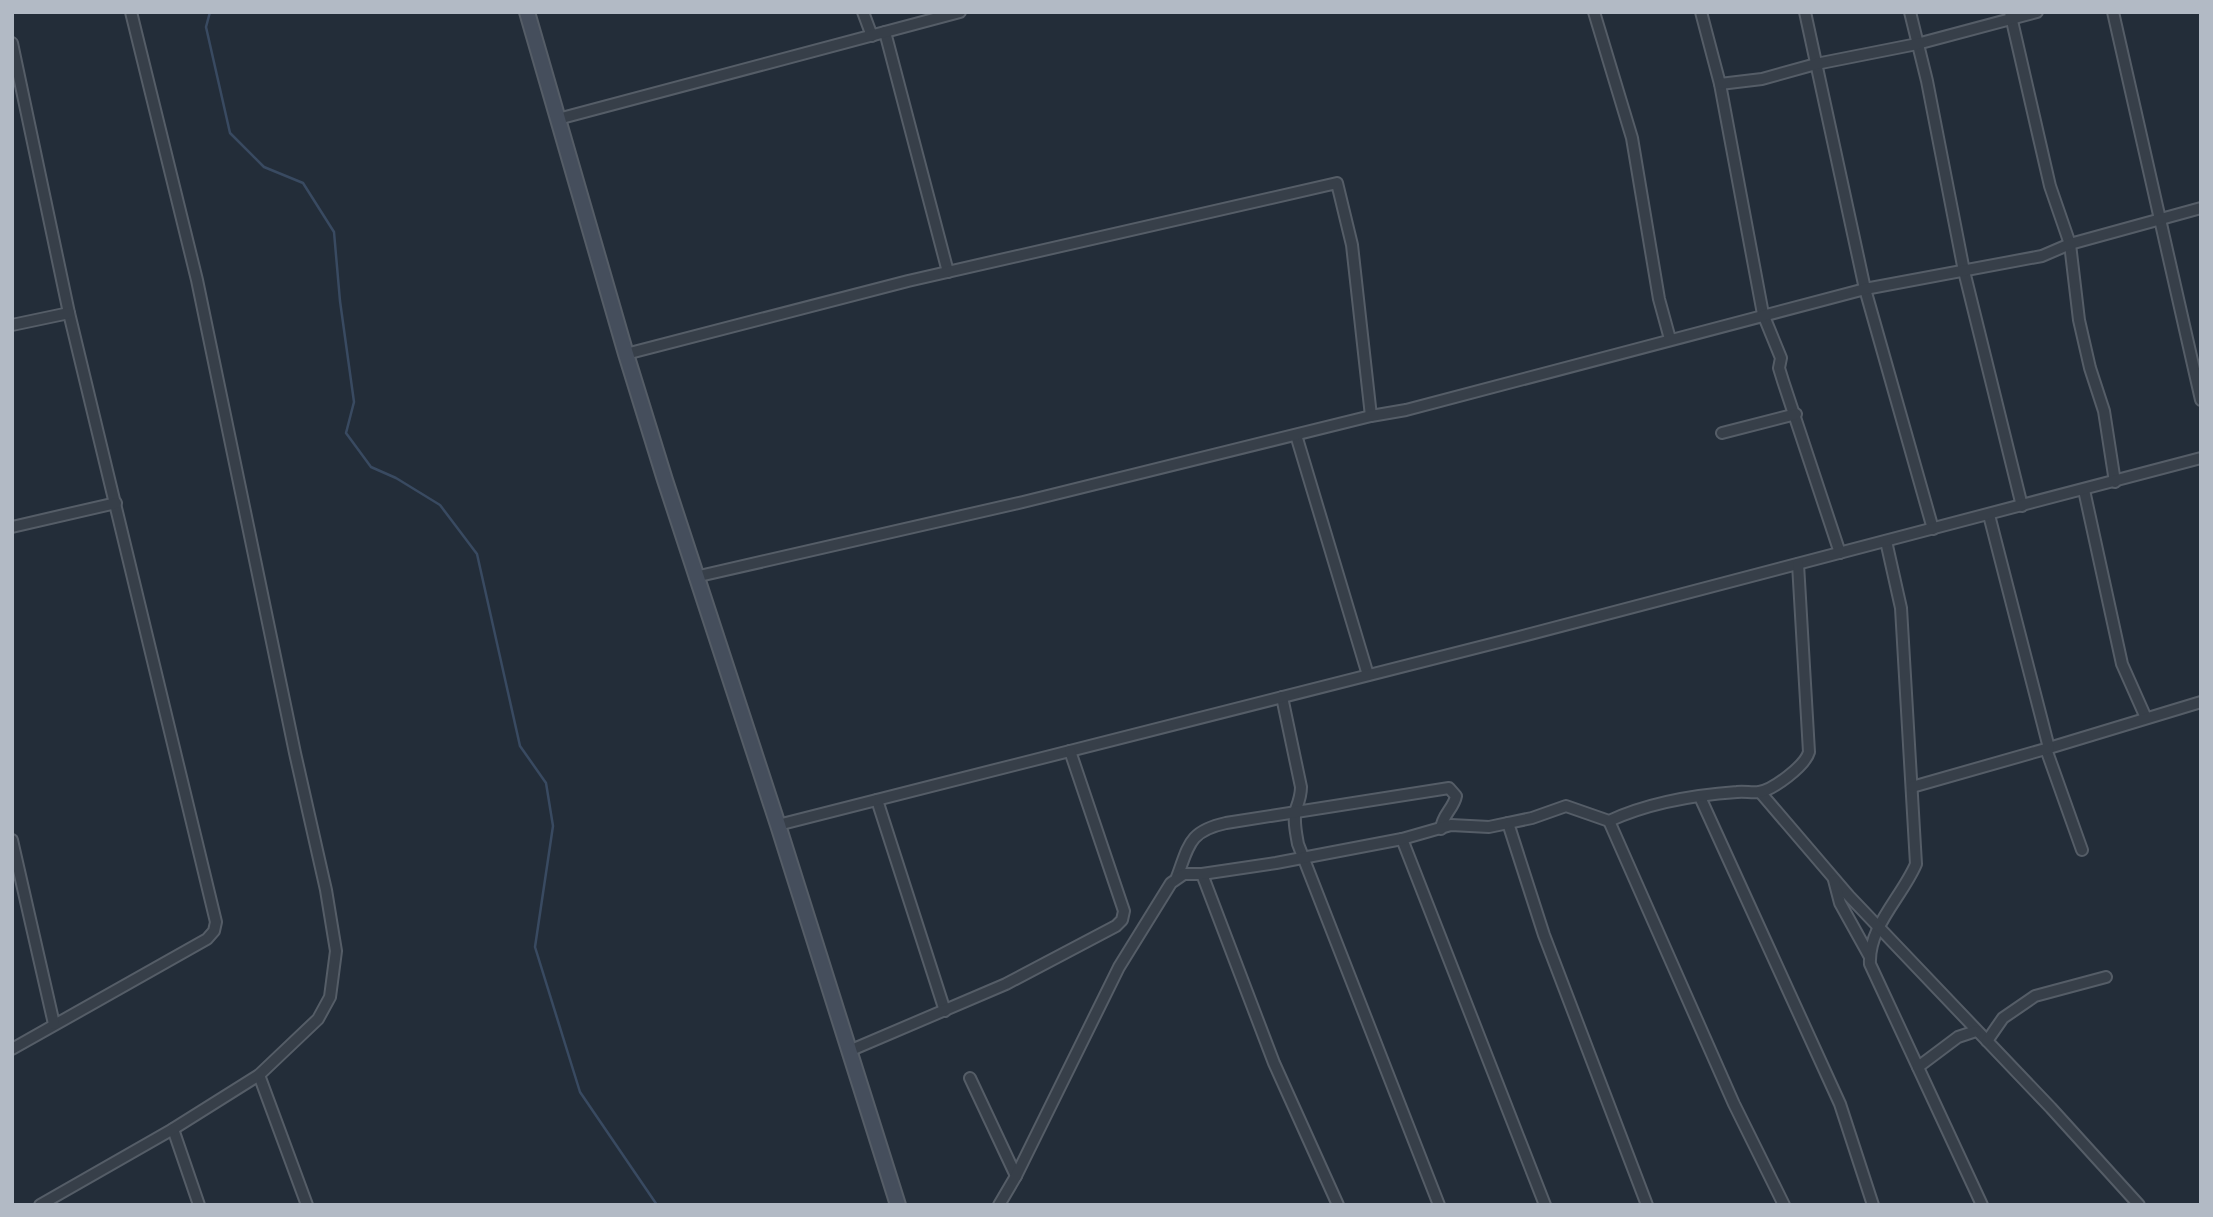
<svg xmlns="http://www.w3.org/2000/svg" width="2213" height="1217" font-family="Ubuntu,sans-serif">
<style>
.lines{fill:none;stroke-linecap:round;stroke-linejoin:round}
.stream{stroke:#394a61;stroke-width:2.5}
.street-casing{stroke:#555d67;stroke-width:14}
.secondary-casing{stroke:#555d67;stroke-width:18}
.street{stroke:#373f49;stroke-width:10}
.secondary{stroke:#454e5c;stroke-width:14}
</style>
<rect width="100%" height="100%" fill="#232d39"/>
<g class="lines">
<polyline class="stream" points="210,12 206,27 230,133 264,167 303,183 334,232 340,301 354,402 346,433 371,467 396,478 440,505 477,554 520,746 546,783 553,826 535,947 580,1092 657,1205"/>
<g class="street-casing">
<g id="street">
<polyline points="863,12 872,36"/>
<polyline points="1594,12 1632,138 1659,299 1670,339"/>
<polyline points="1701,12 1720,84 1763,314 1781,358 1779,368 1783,381 1840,553"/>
<polyline points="1805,12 1865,289 1933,529"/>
<polyline points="1910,12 1927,81 1964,271 2022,506"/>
<polyline points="2010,12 2050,186 2070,244 2079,320 2090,368 2104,411 2115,482"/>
<polyline points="2113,12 2201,400"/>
<polyline points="885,32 948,272"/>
<polyline points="12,43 69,313 216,922 214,931 207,939 12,1049"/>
<polyline points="1720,84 1762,79 1816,64 1917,44 2037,12"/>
<polyline points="558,119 960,12"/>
<polyline points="12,325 69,313"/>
<polyline points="626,354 908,281 1337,183 1352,245 1371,416"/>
<polyline points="1722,433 1796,414"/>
<polyline points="1296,435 1368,675"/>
<polyline points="2084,490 2122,664 2146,718"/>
<polyline points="12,527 116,503"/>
<path d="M1886,541L1901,608L1916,864C1902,897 1868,927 1870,964L1982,1205"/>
<polyline points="695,577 1023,502 1371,416 1406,410 1865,289 2042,256 2070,244 2201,208"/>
<path d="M1282,697L1301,787C1301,796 1299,801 1296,809C1293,820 1296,833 1298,844L1439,1205"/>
<polyline points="2049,748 2201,702"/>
<polyline points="2046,749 2082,850"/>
<polyline points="1912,787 2049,748 1989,515"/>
<polyline points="1760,792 1849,896 2051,1108 2139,1205"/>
<polyline points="1700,797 1840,1104 1873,1205"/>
<polyline points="877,800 945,1011"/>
<polyline points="1609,821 1734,1104 1784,1205"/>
<polyline points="1508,823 1544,935 1647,1205"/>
<polyline points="778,825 1519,637 2201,458"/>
<polyline points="1402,839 1545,1205"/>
<polyline points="12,840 54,1024"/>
<polyline points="1202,874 1274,1063 1338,1205"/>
<path d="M1177,877C1189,845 1189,831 1226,823L1449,788L1456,796C1454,808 1442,815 1441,829"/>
<polyline points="1834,880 1840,903 1870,957"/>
<polyline points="1987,1041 2003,1018 2035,996 2106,977"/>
<polyline points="849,1051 1006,984 1116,926 1122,920 1124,911 1070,751"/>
<polyline points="1918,1067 1958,1037 1976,1031"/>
<polyline points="259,1075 307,1205"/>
<polyline points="970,1078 1016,1176"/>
<polyline points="173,1129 199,1205"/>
<polyline points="40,1205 173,1129 259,1075 318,1019 330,997 336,951 326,890 295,753 197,280 131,12"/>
<path d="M999,1205L1016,1176L1119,967L1171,883L1184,874H1202L1276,863L1402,839L1451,825L1489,827L1532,818L1566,806L1609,821C1648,803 1694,795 1737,792C1744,791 1752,793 1759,792C1773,790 1805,766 1809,752L1798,564"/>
</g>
</g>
<g class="secondary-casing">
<polyline id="secondary" points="527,12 626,354 665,480 778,825 898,1205"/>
</g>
<use href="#street" class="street"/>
<use href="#secondary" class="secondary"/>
</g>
<rect width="2213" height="1217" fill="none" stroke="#b2bac5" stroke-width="28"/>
</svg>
